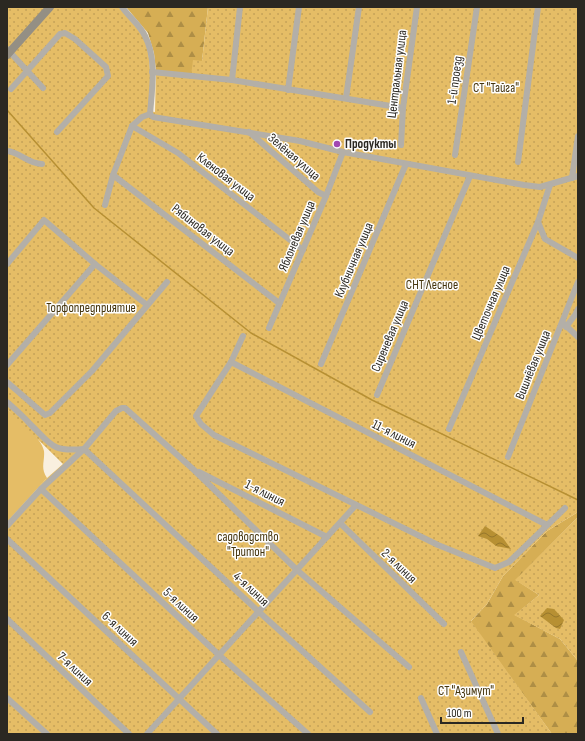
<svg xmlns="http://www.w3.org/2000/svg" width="585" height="741" font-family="'Sofia Sans Condensed',sans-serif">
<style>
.green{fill:#e5bd66}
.forest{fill:url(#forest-firs)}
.garden{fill:url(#garden-dots)}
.water{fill:url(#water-waves)}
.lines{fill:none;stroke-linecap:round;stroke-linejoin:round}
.stream{stroke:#b79033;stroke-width:1.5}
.minor{stroke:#b3afa8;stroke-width:6}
.secondary{stroke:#948f84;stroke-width:8}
.poi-dot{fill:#a247b2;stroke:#fefefe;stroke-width:1.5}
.labels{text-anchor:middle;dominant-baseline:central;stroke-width:3;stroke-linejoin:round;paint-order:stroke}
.street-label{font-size:13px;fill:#2b2822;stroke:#fefefe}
.park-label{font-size:13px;fill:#44340c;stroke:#fefefe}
.poi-label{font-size:13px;font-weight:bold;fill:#2b2822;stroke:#fefefe;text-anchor:start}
</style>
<defs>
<pattern id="forest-firs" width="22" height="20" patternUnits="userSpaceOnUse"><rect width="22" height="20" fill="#d6ae54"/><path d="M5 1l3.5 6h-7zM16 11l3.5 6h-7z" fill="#ae8e45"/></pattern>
<pattern id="garden-dots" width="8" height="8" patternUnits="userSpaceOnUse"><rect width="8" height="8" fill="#e5bd66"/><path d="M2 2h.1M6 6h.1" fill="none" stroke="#c5a258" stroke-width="1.8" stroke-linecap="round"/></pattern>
<pattern id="water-waves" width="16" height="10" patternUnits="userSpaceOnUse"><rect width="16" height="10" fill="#b79033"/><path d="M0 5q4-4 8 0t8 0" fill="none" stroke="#95762b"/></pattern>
</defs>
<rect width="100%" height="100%" fill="#f9f0df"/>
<path class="green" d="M7,409C17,418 42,438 44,451C45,462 40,467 47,478L7,522Z"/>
<g class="forest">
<polygon points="126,7 208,7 202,61 191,76 156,71 154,53 148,33"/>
<polygon points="578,512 578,517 516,580 539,595 515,615 560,639 578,661 578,734 552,734 474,627 366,734 487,604 503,576 547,531"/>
</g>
<g class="garden">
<path d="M7,7H119C126,17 137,26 143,37C153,55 150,90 149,111L155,112L156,71L191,76L193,60L202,61L208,7H578V512L547,531L503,576L487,604L471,621L552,734H7V522L47,478L63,464L7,409Z"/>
<polygon points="578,517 578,661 560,639 514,615 539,595 515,580"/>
</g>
<g class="water">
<polygon points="485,526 503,538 511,549 496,546 487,539 478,536"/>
<polygon points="547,608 554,609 564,620 560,629 556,628 540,616"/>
</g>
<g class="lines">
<polyline class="stream" points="7,110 94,208 251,333 372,400 578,500"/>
<g class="minor">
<path d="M122,7C129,17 140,25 145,36C157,59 152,89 150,114L153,117L300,141L343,152L524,185L540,187L578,176"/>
<polyline points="7,49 43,88"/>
<polyline points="152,72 232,80 403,108"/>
<polyline points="232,80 240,7"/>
<polyline points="11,89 60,34 65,33 75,39 106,67 108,76 57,132"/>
<polyline points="288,90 299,7"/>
<polyline points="346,98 359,7"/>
<polyline points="132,126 178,153 303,250"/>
<polyline points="249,132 318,192 326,196"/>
<polyline points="401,145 403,108 417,7"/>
<path d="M7,151C20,152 28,164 42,164"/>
<polyline points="455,155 477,7"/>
<polyline points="518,162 538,7"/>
<polyline points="113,175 279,303"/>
<polyline points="572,178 578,136"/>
<polyline points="105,205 113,175 132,126 142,117 150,114"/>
<polyline points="538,222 545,239 578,258"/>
<polyline points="7,264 44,220 95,264 147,305"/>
<polyline points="564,324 578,337"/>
<polyline points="566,327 575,315 578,309"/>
<polyline points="269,328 326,196 343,152"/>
<polyline points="243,336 231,362 196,416 201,424 214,435 438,545 495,568 509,562 565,508"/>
<polyline points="231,362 547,525"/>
<polyline points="321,364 406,164"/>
<polyline points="7,365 95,264"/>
<polyline points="7,382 45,415 50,413 92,371 167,282"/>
<polyline points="377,395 470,176"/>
<path d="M7,402C15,409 23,416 30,424C52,445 51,452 84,449L259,612L370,712"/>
<polyline points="449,429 538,222 550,185"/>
<polyline points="508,457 578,282"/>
<polyline points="199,472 327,537"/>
<polyline points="41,489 219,655 308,734"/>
<polyline points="340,523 444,624"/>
<polyline points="7,526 41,489 84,449 116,411 122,408 125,408 194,470 297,570 409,667"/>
<polyline points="7,539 217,734"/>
<polyline points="7,619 129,734"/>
<polyline points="461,652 498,734"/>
<polyline points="7,698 47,734"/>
<polyline points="421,698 437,734"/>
<polyline points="147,734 356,505"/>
</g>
<polyline class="secondary" points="7,55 50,7"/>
</g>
<circle class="poi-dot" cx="337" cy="144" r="4"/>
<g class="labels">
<g class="street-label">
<text transform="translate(397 74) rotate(-83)">Центральная улица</text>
<text transform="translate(455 80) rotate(-82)">1-й проезд</text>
<text transform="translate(294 157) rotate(41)">Зелёная улица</text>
<text transform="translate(226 177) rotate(38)">Кленовая улица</text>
<text transform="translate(203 230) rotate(38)">Рябиновая улица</text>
<text transform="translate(297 236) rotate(-67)">Яблоневая улица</text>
<text transform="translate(354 260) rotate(-67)">Клубничная улица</text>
<text transform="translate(491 303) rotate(-67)">Цветочная улица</text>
<text transform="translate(390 336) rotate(-67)">Сиреневая улица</text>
<text transform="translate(533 365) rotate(-68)">Вишнёвая улица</text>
<text transform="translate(394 434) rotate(27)">11-я линия</text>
<text transform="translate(265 493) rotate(27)">1-я линия</text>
<text transform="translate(399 566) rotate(44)">2-я линия</text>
<text transform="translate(251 589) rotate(43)">4-я линия</text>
<text transform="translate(181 605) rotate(43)">5-я линия</text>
<text transform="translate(120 629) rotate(43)">6-я линия</text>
<text transform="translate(75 669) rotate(43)">7-я линия</text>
</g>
<g class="park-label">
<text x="496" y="88">СТ "Тайга"</text>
<text x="432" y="285">СНТ Лесное</text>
<text x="91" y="308">Торфопредприятие</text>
<text x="248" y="537">садоводство<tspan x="248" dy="15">"Тритон"</tspan></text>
<text x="466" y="691">СТ "Азимут"</text>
</g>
<g class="poi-label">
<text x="345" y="144">Продукты</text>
</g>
</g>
<rect width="585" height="741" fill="none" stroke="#2b2822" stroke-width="16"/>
<path d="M441 717v6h82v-6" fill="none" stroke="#2b2822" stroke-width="2"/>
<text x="447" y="717" font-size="12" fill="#2b2822" stroke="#fefefe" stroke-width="3" paint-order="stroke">100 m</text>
</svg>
